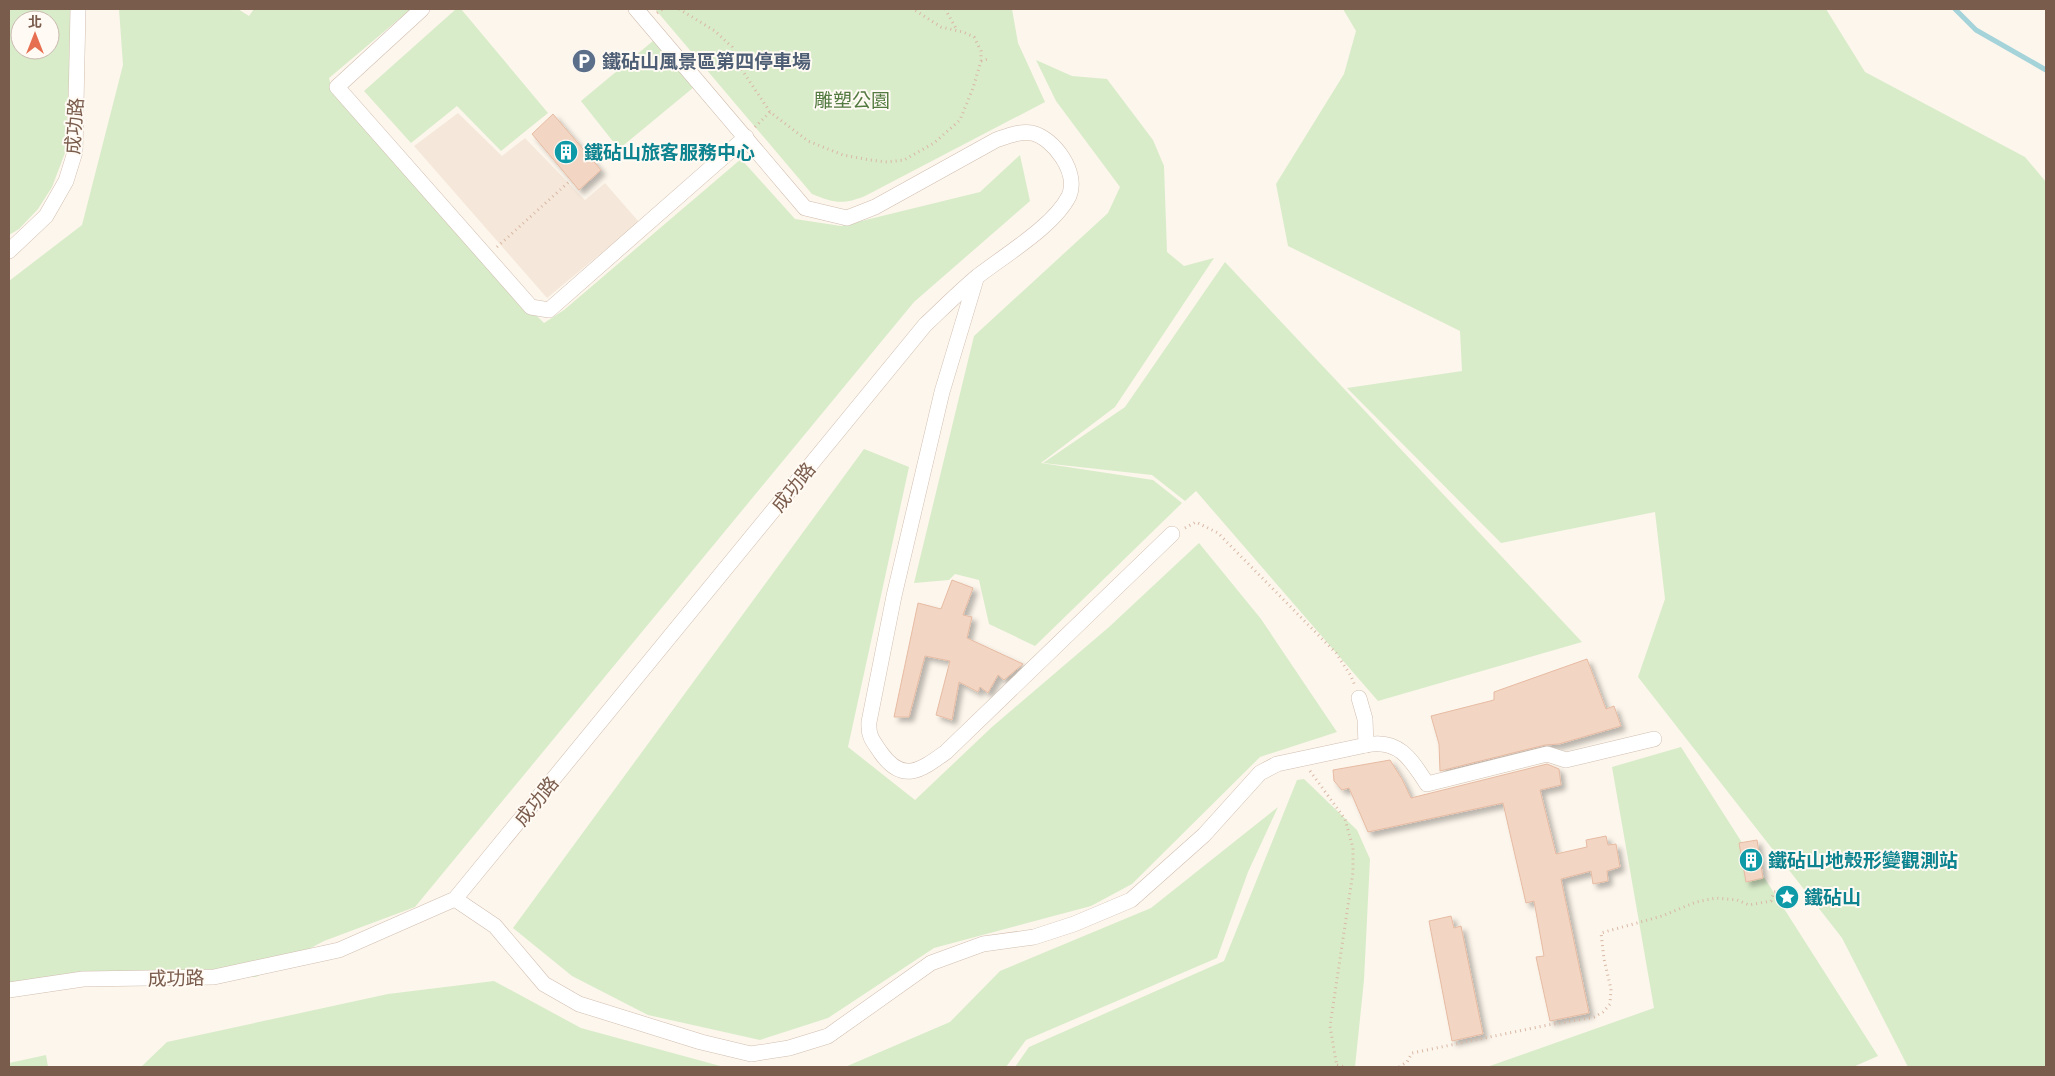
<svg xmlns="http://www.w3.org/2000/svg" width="2055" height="1076" font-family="'PT Sans Narrow','Noto Sans TC',sans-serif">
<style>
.residential{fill:#f5e8da}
.green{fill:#d8ecc9;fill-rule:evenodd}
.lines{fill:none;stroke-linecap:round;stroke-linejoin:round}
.stream{stroke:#a5d3da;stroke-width:5}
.building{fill:#f3d5c3;stroke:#e6bba3;filter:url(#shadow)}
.minor-casing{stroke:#d1beb0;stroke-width:16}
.path{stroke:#d9b8a5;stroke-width:3;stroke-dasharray:1 4;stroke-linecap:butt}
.minor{stroke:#fff;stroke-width:15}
.labels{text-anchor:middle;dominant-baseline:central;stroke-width:4;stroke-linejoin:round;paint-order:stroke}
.service-label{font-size:19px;font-weight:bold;fill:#4e5e75;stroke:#fffaf3;text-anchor:start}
.park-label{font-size:19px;fill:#537a41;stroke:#fffaf3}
.street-label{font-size:19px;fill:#7a5c4d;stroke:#fffaf3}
.culture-label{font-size:19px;font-weight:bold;fill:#0d838f;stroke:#fffaf3;text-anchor:start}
</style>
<defs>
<filter id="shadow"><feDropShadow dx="4.5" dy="4.5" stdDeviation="2.5" flood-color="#0004"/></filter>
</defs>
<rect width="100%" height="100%" fill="#fdf6ec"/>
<polygon class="residential" points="458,113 502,156 525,138 585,200 605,183 639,222 547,298 414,146"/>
<g class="green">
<path d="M9,9H73L65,153L52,187L38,209L19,229L9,235ZM20,20H50V50H20Z"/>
<polygon points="119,9 238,9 249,16 254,9 411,9 329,78 332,90 477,257 544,323 564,310 741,159 795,219 841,226 980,192 1020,155 1030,201 914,302 415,907 324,941 256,977 68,979 9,988 9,281 82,225 123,65"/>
<polygon points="456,9 461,9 548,113 501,151 457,106 411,143 364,91"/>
<path d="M655,9H1012L1018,43L1045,102L865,196C843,205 834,203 812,194Z"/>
<polygon points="1343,9 1826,9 1865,72 2025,157 2046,182 2046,1067 1908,1067 1842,938 1638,677 1665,599 1655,512 1501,543 1347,388 1462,371 1460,331 1288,246 1276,184 1344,74 1356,31"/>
<polygon points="653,41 694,87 619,149 581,101"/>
<polygon points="1036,60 1072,76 1107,79 1153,140 1164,166 1167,252 1184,266 1214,258 1115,407 1041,463 1153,480 1182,503 1035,646 989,624 979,580 955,574 949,580 914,583 974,336 1108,213 1120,187 1056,101"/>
<polygon points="1225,262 1582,642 1378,701 1196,491 1185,501 1152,475 1043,463 1125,407"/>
<polygon points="864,449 909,467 848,747 915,800 992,727 1109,627 1199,543 1261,619 1337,732 1260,757 1132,884 1091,906 934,948 828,1018 760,1040 648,1015 572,976 513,928"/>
<polygon points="1681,747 1878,1056 1853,1067 1487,1067 1654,1008 1612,767"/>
<polygon points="1304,779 1357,830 1370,859 1364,980 1355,1067 1015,1067 1029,1047 1224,961 1297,780"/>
<polygon points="1278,807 1248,872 1217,958 1026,1040 1006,1067 845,1067 950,1022 1000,971 1151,908"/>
<polygon points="494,981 581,1028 724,1067 141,1067 167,1042 388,994"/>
<polygon points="46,1055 48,1067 9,1067 9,1063"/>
</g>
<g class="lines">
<polyline class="stream" points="1955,9 1976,30 2046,70"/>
</g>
<g class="building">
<polygon points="553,114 601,170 579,190 532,134"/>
<polygon points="952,580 973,588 963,615 972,617 967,638 1023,664 1004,680 998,675 988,693 980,687 978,692 959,682 952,720 936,715 950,661 925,656 909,717 894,717 918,603 941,609"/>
<polygon points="1587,659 1606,709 1614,706 1621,726 1559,744 1545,745 1440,771 1439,744 1431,716 1494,700 1494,692"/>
<polygon points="1390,760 1402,779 1411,798 1547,764 1559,769 1561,785 1540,790 1556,854 1587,847 1586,840 1606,836 1608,845 1616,844 1620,867 1607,871 1608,881 1593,884 1591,871 1561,879 1589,1013 1550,1021 1536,957 1544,956 1534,901 1526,903 1503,803 1368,832 1349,788 1342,790 1334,781 1333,770"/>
<polygon points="1757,840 1763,878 1746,882 1739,843"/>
<polygon points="1451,916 1454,928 1461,926 1483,1034 1452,1041 1429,921"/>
</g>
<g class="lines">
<g class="minor-casing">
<g id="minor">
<polyline points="422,9 337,87 531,307 549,310 746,137"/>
<polyline points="9,251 46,216 66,181 75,152 78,9"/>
<path d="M976,279L942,392L894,596L869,722C868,737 873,741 881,753C903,784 921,770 946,752L1172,534"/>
<path d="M1366,745C1398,738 1411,759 1427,784L1547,754L1566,760L1654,739"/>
<polyline points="455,899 495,926 544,984 579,1004 701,1042 751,1054 789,1048 828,1036 931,963 983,944 1034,937 1074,924 1131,900 1204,835 1260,773 1277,764 1366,745 1365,719 1359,698"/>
<path d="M9,990L83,979L214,977L339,950L455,899L925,325C942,309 960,291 978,276C1005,255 1054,226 1069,196C1079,173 1054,138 1032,133C1019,131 1008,136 996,140L875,207L847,218L805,208L636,9"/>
</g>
</g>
<g class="path">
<polyline points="679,9 715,31 732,47 736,61 770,112"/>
<polyline points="945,9 957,30"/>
<polyline points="657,13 663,9"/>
<polyline points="981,61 988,59"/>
<polyline points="755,127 770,112 808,141 843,155 870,160 887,162 904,160 934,143 960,120 973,88 981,61 981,51 974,37 963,32 941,27 913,9"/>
<polyline points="497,247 571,180"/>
<polyline points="1185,528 1196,522 1218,533 1336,653 1351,676 1355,686"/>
<polyline points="1310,771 1345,819 1353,848 1353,872 1330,1026 1337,1067"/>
<polyline points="1337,1065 1345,1067"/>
<polyline points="1399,1067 1407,1062 1412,1053 1548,1025 1594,1017 1603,1012 1610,1004 1611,989 1604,959 1601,933 1662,916 1696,902 1716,898 1737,900 1749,905 1771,901 1774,892 1796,888"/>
</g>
<use href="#minor" class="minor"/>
</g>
<defs>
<g id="parking-disc" transform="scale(1.25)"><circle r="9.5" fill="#5c6f8a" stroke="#fffaf3"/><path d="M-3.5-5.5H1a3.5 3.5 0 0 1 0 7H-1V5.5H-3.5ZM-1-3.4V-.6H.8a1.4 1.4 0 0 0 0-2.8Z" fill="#fff"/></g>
<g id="building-disc" transform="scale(1.25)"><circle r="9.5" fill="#0f9aa8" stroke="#fffaf3"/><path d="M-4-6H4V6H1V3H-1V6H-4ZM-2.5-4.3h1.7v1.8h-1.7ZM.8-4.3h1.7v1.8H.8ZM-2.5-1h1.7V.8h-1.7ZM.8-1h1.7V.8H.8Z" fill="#fff"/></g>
<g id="sight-disc" transform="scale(1.25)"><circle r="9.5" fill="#0f9aa8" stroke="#fffaf3"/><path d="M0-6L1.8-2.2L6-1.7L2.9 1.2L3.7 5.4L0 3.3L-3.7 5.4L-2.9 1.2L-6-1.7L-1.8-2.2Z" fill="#fff"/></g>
</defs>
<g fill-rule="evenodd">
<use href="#parking-disc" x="584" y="61"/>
<use href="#building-disc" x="566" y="152"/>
<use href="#building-disc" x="1751" y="860"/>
<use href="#sight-disc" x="1787" y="897"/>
</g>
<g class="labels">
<g class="service-label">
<text x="602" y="61">鐵砧山風景區第四停車場</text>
</g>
<g class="park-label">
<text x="852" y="100">雕塑公園</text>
</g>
<g class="street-label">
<text transform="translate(74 126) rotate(-86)">成功路</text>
<text transform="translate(793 487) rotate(-51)">成功路</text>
<text transform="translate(536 801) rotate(-51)">成功路</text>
<text transform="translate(176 978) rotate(-1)">成功路</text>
</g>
<g class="culture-label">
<text x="584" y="152">鐵砧山旅客服務中心</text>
<text x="1768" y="860">鐵砧山地殼形變觀測站</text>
<text x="1804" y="897">鐵砧山</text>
</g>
</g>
<rect width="2055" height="1076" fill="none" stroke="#7a5c4d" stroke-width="20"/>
<g transform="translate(35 35)"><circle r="24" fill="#fffaf3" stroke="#cabbb1"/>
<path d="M0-4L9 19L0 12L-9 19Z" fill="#e76f51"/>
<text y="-8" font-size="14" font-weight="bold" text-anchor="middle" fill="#7a5c4d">北</text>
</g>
</svg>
